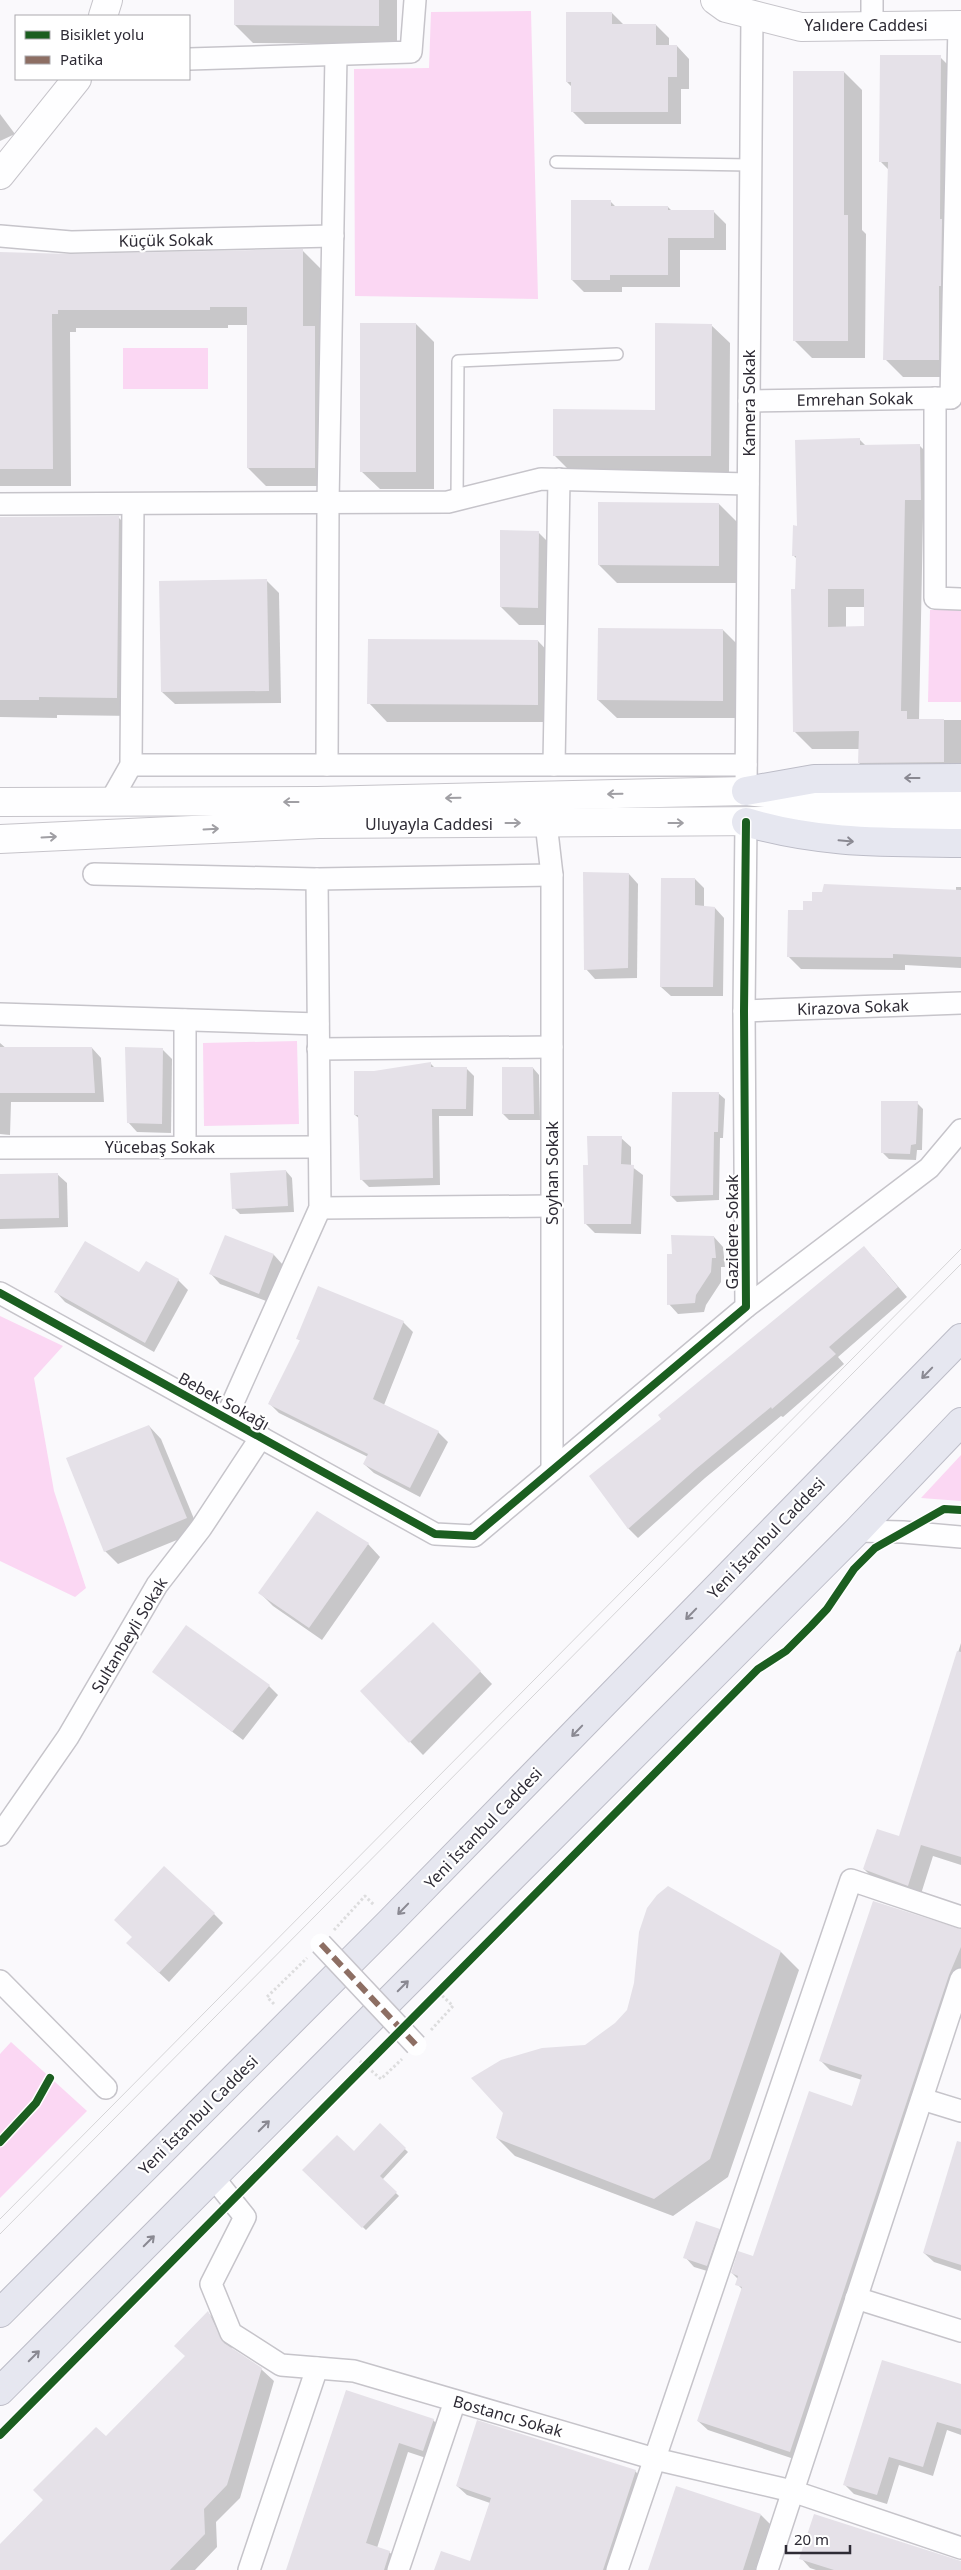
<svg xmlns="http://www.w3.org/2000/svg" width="961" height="2570" font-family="'Noto Sans',sans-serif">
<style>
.green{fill:#fbd7f3}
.shadow{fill:#0003;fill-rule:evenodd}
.building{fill:#e5e1e8;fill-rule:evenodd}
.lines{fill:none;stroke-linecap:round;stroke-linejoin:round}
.lane-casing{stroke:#c6c4ca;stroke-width:14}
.street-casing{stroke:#c6c4ca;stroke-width:24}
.secondary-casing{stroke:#c6c4ca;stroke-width:30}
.highway-casing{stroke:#bcbcc7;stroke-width:30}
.path{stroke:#ddddde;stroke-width:3;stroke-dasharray:2.5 2.5;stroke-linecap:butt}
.lane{stroke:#fefeff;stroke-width:11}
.street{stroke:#fefeff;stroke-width:21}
.secondary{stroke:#fefeff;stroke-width:28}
.highway{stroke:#e6e7f0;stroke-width:28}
.tram{stroke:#d5d4d6;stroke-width:1}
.street-bridge-casing{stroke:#c6c4ca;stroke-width:24;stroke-linecap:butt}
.street-bridge{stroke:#fefeff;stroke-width:21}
.quiet{stroke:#8d6e63;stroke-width:6;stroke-dasharray:12 6;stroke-linecap:butt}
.cycleway-casing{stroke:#fff;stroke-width:11}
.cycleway{stroke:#1b5e20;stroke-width:8}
.oneway{stroke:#8a8992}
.oneway2{stroke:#a09fa4}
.labels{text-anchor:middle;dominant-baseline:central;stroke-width:4.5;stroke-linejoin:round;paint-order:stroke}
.street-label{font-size:16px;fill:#2e2b35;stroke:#fff}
</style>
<rect width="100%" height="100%" fill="#faf9fc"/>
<g class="green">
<polygon points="531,11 538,299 355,296 354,69 429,68 431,12"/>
<rect x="123" y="348" width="85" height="41"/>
<polygon points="930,610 961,610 961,702 928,702"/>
<polygon points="297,1041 299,1124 204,1126 203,1043"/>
<polygon points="0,1316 63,1346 34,1378 54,1491 86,1588 75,1597 0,1561"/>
<polygon points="961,1455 961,1501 921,1498"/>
<polygon points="11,2042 87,2111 0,2198 0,2054"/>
</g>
<g class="shadow">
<polygon points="235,0 397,0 397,44 253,43 235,25"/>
<polygon points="612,13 624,25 656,25 669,38 669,46 677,46 689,59 689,89 681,89 681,124 585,124 572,111 572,87 567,82"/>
<polygon points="940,57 958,75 956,377 903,377 885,359 890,171 881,162"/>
<polygon points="844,72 862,90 862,230 866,234 865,358 812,358 794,340"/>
<polygon points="0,114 15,134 0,141"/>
<polygon points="610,201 616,207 668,207 673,212 714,212 726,224 726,250 680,250 680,287 622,287 622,292 584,292 572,280"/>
<polygon points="302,250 321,269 321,334 332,486 266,486 248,468 248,325 228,325 228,328 76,328 76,332 70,332 71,486 0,486 0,254 71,256"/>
<polygon points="416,324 434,342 434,489 380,489 361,471"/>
<polygon points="711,325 730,343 729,474 572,473 554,455 656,411"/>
<path d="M859,439L867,447L919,445L938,464L939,518H923L919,720H961V780L877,781L859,763L860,749H812L794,731L797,559L793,555L798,527ZM846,607H865V628H846Z"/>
<polygon points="719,504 737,522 737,583 617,583 599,565"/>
<polygon points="118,517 136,535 135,716 57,715 57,718 0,717 0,518"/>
<polygon points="538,532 556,550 556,625 519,625 501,607"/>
<polygon points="266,580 279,593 281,703 175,704 162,692"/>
<polygon points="723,630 741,648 741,718 617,718 598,700"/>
<polygon points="538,641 556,660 555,722 387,722 369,703"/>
<polygon points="629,874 638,884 637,978 595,979 586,969"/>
<polygon points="695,879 704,888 704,907 715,908 724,918 723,996 671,996 661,987"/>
<polygon points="825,886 956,891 956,887 961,887 961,968 905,965 905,970 801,969 788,956 804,911 823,894"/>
<polygon points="0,1043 7,1049 92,1048 101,1058 104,1102 11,1102 10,1135 0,1134"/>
<polygon points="162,1049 172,1059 171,1133 137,1132 128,1122"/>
<polygon points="430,1063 435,1068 466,1068 474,1076 473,1116 439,1116 440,1185 369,1187 361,1179 360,1119 355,1115 374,1072"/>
<polygon points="533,1068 539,1075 540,1120 509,1120 503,1114"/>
<polygon points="718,1093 725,1099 723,1138 720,1138 719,1200 677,1202 671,1196"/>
<polygon points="917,1103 923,1109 922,1150 917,1150 916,1160 889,1159 883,1153"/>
<polygon points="621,1138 631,1147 631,1166 643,1175 641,1234 595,1233 585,1223 589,1166"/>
<polygon points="286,1171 292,1178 294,1212 240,1214 234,1208"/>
<polygon points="57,1174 67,1183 68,1227 0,1229 0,1175"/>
<polygon points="225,1237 274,1255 283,1265 269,1302 220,1284 211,1274"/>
<polygon points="714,1237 723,1247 725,1267 721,1267 721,1282 706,1305 704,1312 678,1314 669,1304 673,1256"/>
<polygon points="873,1257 907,1297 838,1357 844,1364 783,1417 781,1416 705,1478 638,1538 628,1528"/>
<polygon points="140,1274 178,1280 188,1290 154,1352 65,1302 56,1292"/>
<polygon points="403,1322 413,1332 384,1405 438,1432 448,1442 420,1497 374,1473 364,1464 368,1457 279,1413 269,1403 301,1341 298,1339"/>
<polygon points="149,1426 161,1439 199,1531 118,1564 105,1551"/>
<polygon points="368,1544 380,1557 322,1640 273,1606 260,1593"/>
<polygon points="446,1636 492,1684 423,1755 361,1691"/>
<polygon points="961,1643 961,1865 933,1856 920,1897 876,1881 864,1869 900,1838"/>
<polygon points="154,1672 269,1686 278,1695 243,1740"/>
<polygon points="214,1914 223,1923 169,1982 137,1952 133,1937"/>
<polygon points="961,1930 961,1981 800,2461 708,2430 698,2421 743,2290 737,2284 738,2279 732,2273 754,2258 852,2107 862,2080 830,2070 820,2060"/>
<polygon points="781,1952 799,1970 728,2177 673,2216 515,2156 497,2138 585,2046 616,2024 628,2011 636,1983"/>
<polygon points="380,2125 408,2152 382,2180 399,2196 366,2230 304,2170 354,2153"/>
<polygon points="961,2167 961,2271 934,2262 924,2253"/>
<polygon points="719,2230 728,2239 717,2274 694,2267 685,2257"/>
<polygon points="208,2313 220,2325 233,2350 261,2369 274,2381 240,2498 216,2522 217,2547 195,2570 0,2570 0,2545 187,2356"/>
<polygon points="961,2385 961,2435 947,2430 933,2476 899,2465 887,2504 854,2494 845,2485"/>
<polygon points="347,2392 433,2420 442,2429 432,2460 408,2452 377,2548 389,2552 399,2561 396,2570 288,2570"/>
<polygon points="635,2471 645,2481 616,2570 436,2570 471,2562 490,2503 467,2495 457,2486"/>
<polygon points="761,2515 770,2524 755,2570 650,2570"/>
<polygon points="801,2558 961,2563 961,2570 816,2570 810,2568"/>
</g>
<g class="building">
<polygon points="234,0 379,0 379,26 234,25"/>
<polygon points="566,12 612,12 612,24 656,24 656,45 677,45 677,77 668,77 668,112 571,112 571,82 566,82"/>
<polygon points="880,55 941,55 940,219 942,219 941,286 939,286 939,360 883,360 888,162 879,162"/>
<polygon points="793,71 844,71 844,215 848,215 848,341 793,341"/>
<polygon points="571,200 611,200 611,206 668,206 668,210 714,210 714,238 668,238 668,275 610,275 610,280 571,280"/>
<polygon points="303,249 303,326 315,326 315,468 247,468 247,307 210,307 210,310 58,310 58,314 52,314 53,469 0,469 0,252 71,254"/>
<rect x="360" y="323" width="56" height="149"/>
<polygon points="655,323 712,324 711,456 553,456 553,409 655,410"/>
<path d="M860,438V445L920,444L921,500H905L901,711H907V719H944V762L858,763L859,731L793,732L791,589H795L796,556H792L793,525L797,526L795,440ZM828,589H864V626L828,627Z"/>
<polygon points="598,502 719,503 719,566 598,565"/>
<polygon points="119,516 117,698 39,697 39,700 0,700 0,517"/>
<polygon points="500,530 539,531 538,608 500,607"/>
<polygon points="267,579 269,691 161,692 159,581"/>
<polygon points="598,628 723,629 723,701 597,700"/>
<polygon points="368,639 538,640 538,705 367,704"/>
<polygon points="583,872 629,873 628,968 584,970"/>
<polygon points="661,878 695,878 695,905 715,907 713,987 660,987"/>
<polygon points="824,884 961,890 961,957 893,954 893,958 787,957 788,910 803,910 803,901 812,901 812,892 822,892"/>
<polygon points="0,1047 92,1047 95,1093 0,1093"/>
<polygon points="125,1047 163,1048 162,1124 127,1123"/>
<polygon points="431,1062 431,1067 467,1067 466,1109 432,1109 433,1178 360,1180 358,1115 354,1115 354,1071 374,1071"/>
<polygon points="502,1067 533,1067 534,1114 502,1114"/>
<polygon points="672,1092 719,1092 718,1132 714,1132 713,1195 670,1196"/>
<polygon points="881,1101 918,1101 916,1144 911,1145 910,1154 881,1153"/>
<polygon points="587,1136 622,1136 621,1164 634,1165 631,1224 584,1224 583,1165 588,1165"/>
<polygon points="286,1170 288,1206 232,1209 230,1173"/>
<polygon points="58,1173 59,1218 0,1219 0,1174"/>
<polygon points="225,1235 274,1254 259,1294 209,1274"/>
<polygon points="671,1235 714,1236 716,1258 712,1258 711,1272 696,1295 695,1303 667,1305 667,1254 672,1254"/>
<polygon points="85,1241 139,1272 146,1261 179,1279 145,1343 54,1292"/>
<polygon points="864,1246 898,1287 829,1347 836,1354 772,1409 771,1407 696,1469 628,1529 589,1476 661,1419 658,1415"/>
<polygon points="318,1286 404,1321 373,1399 439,1431 410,1488 363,1464 368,1454 268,1404 300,1340 296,1339"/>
<polygon points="149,1425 187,1518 104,1552 66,1458"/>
<polygon points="317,1511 369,1543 309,1628 258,1593"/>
<polygon points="433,1622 481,1671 409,1743 360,1691"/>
<polygon points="186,1625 270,1685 232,1732 152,1672"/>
<polygon points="957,1651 961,1652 961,1857 921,1845 908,1886 863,1869 877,1829 899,1836"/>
<polygon points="164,1866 215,1913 159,1973 126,1943 132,1937 114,1920"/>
<polygon points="668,1886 781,1951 710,2159 654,2199 496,2138 503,2113 471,2078 501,2060 542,2048 585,2045 615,2023 627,2010 634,1983 639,1932 647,1908 657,1895"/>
<polygon points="873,1901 961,1929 961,1947 949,1975 790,2452 697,2421 742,2287 735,2285 738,2276 731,2273 738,2251 753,2256 809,2091 852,2106 862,2075 819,2061"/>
<polygon points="380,2123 406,2148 380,2176 397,2192 362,2228 302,2170 337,2135 354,2151"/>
<polygon points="957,2141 961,2142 961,2265 923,2253"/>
<polygon points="696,2221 720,2229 707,2266 683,2258"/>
<polygon points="208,2311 224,2343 262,2368 227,2485 204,2509 205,2534 170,2570 0,2570 0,2544 43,2500 33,2490 96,2427 106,2436 185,2356 174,2346"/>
<polygon points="882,2360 961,2384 961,2429 937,2422 923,2467 889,2457 877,2495 843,2485"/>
<polygon points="346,2390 434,2419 423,2451 399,2443 366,2543 390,2551 384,2570 286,2570"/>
<polygon points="477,2420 636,2470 603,2570 434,2570 441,2551 470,2561 491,2498 456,2486"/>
<polygon points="676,2486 761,2514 743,2570 648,2570"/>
<polygon points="814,2514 961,2561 961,2570 834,2570 799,2559"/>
</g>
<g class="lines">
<g class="lane-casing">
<g id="lane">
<polyline points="556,162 751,165"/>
<polyline points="457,499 458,361 617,354"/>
</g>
</g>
<g class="street-casing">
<g id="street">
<polyline points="872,0 872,26"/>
<polyline points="189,59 411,52 415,0"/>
<polyline points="0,236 71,242 333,236"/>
<polyline points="935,398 935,598 961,599"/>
<polyline points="951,398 959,25"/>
<polyline points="749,401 948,398"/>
<polyline points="0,504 448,502 541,479 748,484"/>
<polyline points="131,765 746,765"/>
<polyline points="327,765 328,503 336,55"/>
<polyline points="554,765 559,479"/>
<polyline points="746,791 752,14"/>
<polyline points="110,802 131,765 133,504"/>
<polyline points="94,874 317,879 552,875 546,823"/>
<polyline points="552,875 552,1470"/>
<polyline points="744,1011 961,1003"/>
<polyline points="0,1014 318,1024"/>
<polyline points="185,1020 185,1147"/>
<polyline points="318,1049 552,1047"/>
<polyline points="0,1148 319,1147"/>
<polyline points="320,1208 552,1206"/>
<polyline points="0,1293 435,1534 474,1536 746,1307 744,1011 746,822"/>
<polyline points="746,1307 929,1168 961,1130"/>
<polyline points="226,1418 320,1208 317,879"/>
<polyline points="857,1531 903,1532 961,1537"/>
<polyline points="0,1835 68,1737 157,1585 201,1528 261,1437"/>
<polyline points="0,1981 106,2088"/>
<polyline points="922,2099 961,2111"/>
<polyline points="213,2177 245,2217 211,2284 231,2333 281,2365 354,2371 655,2459 792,2491 961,2548"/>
<polyline points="856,2298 961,2331"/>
<polyline points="249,2570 317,2368"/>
<polyline points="398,2570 455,2401"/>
<polyline points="617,2570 851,1880 961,1917"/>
<polyline points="767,2570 961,1979"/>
</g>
</g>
<g class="secondary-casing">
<g id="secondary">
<polyline points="715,0 726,8 801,27 961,25"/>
<polyline points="103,16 108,0"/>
<polyline points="0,175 77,79"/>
<polyline points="0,802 317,801 746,791 820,799 961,800"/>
<polyline points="0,839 319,824 781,821 961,824"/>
</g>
</g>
<g class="highway-casing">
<g id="highway">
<polyline points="746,791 814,779 961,778"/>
<path d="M746,822C820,844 885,842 961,843"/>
<polyline points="0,2313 390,1922 961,1338"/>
<polyline points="0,2391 857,1531 961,1422"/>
</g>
</g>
<g class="path">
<polyline points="334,1930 365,1896 374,1905"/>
<polyline points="274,2004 267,1997 307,1958"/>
<polyline points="431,2030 453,2006 434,1988"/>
<polyline points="360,2061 381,2079 402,2059"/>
</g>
<use href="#lane" class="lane"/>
<use href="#street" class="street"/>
<use href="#secondary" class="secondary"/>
<use href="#highway" class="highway"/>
<g class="tram">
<polyline points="0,2219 961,1249"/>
<polyline points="0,2234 961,1264"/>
</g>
<g class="street-bridge-casing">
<polyline id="street-bridge" points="321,1944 416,2045"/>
</g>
<use href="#street-bridge" class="street-bridge"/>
<polyline class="quiet" points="321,1944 416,2045"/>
<g class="cycleway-casing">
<g id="cycleway">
<polyline points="0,1293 435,1534 474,1536 746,1307 744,1011 746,822"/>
<polyline points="0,2142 36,2103 50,2078"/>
<polyline points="0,2435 758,1669 786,1651 811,1626 827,1609 854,1569 875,1548 944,1509 961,1510"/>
</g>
</g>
<use href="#cycleway" class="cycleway"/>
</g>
<defs><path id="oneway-shaft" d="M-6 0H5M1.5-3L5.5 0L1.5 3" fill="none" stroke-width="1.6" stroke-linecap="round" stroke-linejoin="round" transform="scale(1.25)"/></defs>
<g class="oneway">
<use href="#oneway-shaft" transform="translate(912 778) rotate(180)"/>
<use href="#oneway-shaft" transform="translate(846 841) rotate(5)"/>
<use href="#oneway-shaft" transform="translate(927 1373) rotate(134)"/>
<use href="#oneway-shaft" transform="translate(691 1614) rotate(134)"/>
<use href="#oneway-shaft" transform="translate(577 1731) rotate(134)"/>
<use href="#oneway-shaft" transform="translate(403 1909) rotate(134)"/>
<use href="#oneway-shaft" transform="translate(403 1986) rotate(-45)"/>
<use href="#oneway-shaft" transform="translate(264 2126) rotate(-45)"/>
<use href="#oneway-shaft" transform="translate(149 2241) rotate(-45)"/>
<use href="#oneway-shaft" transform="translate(34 2356) rotate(-45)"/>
</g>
<g class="oneway2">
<use href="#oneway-shaft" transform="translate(615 794) rotate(179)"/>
<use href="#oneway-shaft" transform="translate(453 798) rotate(179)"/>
<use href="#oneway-shaft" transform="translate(291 802) rotate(180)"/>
<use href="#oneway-shaft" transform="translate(513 823)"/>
<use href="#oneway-shaft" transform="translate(676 823)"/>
<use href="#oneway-shaft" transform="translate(211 829) rotate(-3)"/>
<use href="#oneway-shaft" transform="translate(49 837) rotate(-3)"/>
</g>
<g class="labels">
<g class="street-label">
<text x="866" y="25">Yalıdere Caddesi</text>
<text transform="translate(166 240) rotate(-1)">Küçük Sokak</text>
<text transform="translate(855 399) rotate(-1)">Emrehan Sokak</text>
<text transform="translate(749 403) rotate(-90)">Kamera Sokak</text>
<text x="429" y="824">Uluyayla Caddesi</text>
<text transform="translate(853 1007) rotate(-2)">Kirazova Sokak</text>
<text x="160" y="1147">Yücebaş Sokak</text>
<text transform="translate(552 1173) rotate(-90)">Soyhan Sokak</text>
<text transform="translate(732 1232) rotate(-90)">Gazidere Sokak</text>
<text transform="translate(224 1401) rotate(29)">Bebek Sokağı</text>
<text transform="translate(766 1538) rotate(-46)">Yeni İstanbul Caddesi</text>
<text transform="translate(129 1635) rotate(-59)">Sultanbeyli Sokak</text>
<text transform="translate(483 1828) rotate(-46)">Yeni İstanbul Caddesi</text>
<text transform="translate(198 2115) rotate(-45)">Yeni İstanbul Caddesi</text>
<text transform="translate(508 2416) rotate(16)">Bostancı Sokak</text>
</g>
</g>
<rect x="15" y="15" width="175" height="65" fill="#ffffff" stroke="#abaaae"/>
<rect x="25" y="31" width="25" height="8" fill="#1b5e20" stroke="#abaaae"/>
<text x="60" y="40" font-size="15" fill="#2e2b35">Bisiklet yolu</text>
<rect x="25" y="56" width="25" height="8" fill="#8d6e63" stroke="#abaaae"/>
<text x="60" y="65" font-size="15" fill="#2e2b35">Patika</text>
<path d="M786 2545v8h64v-8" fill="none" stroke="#2e2b35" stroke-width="2.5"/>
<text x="794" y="2545" font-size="15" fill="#2e2b35" stroke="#ffffff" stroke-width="4" paint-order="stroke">20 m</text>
</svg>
